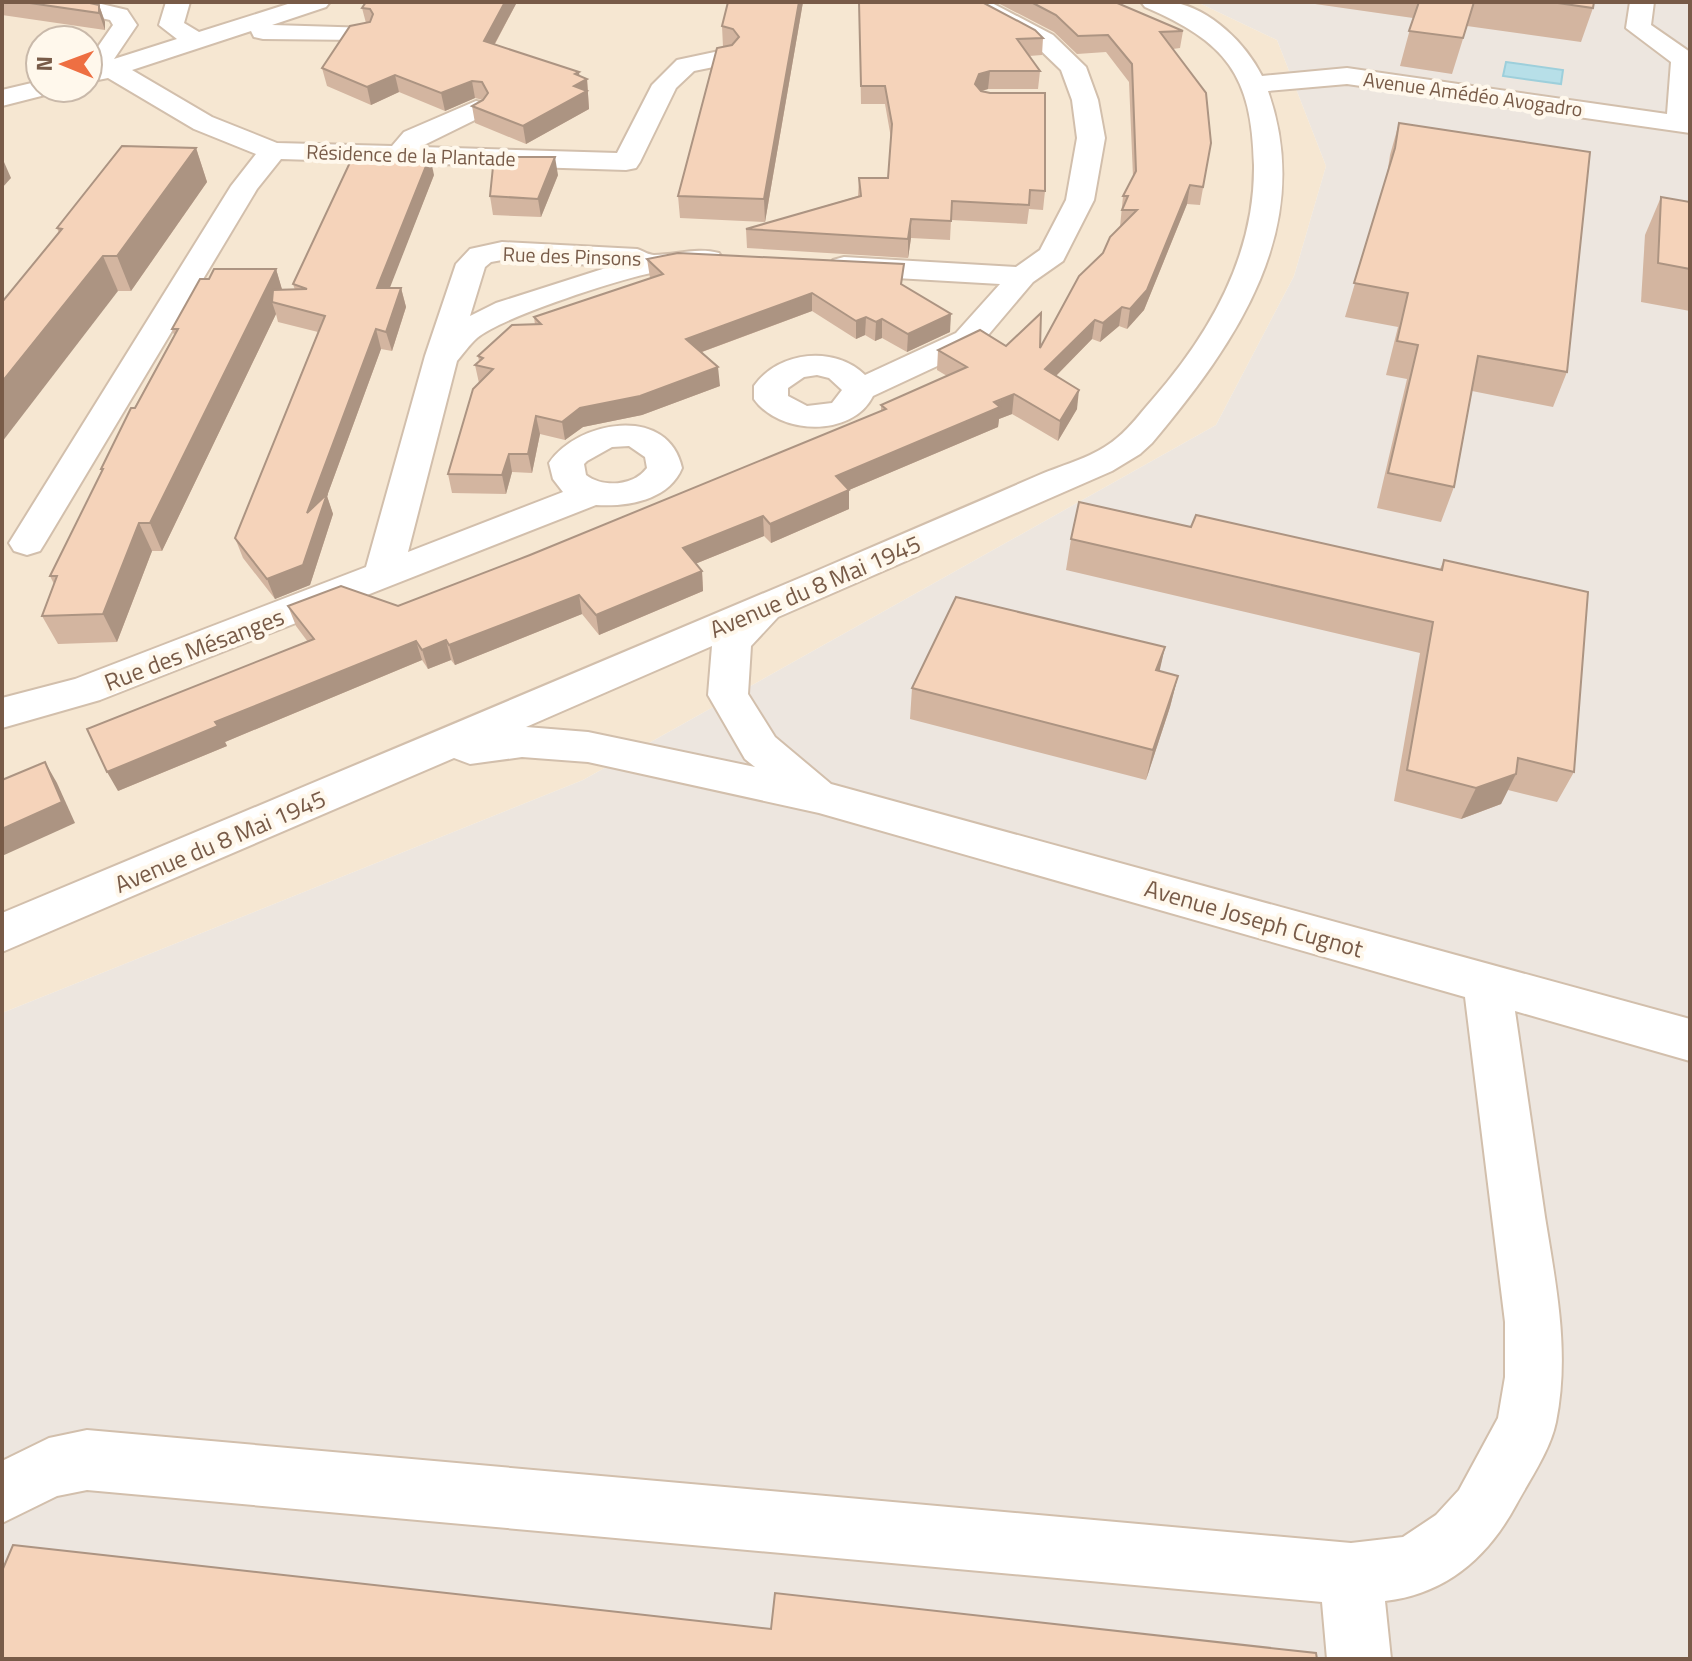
<svg xmlns="http://www.w3.org/2000/svg" width="1692" height="1661" font-family="'Titillium Web',sans-serif">
<style>
.residential{fill:#f6e7d2;fill-rule:evenodd}
.industrial{fill:#ede6df}
.water{fill:#b7dfe8;stroke:#9dcfdb;stroke-width:2}
.lines{fill:none;stroke-linecap:round;stroke-linejoin:round}
.minor-casing{stroke:#d2bfac;stroke-width:4}
.minor{fill:#fff;fill-rule:evenodd}
.wall{fill:#d3b5a0}
.shaded-wall{fill:#ac9482}
.building{fill:#f5d3ba;stroke:#ac9482;stroke-width:2}
.labels{text-anchor:middle;dominant-baseline:central;stroke-width:8;stroke-linejoin:round;paint-order:stroke}
.far-street-label{font-size:20px;fill:#785b48;stroke:#fff8ec}
.street-label{font-size:24px;fill:#785b48;stroke:#fff8ec}
</style>
<rect width="100%" height="100%" fill="#fef5e4"/>
<path class="residential" d="M2,2H1197L1277,40L1326,166L1294,276L1216,425L583,780L2,1013ZM40,40H88V88H40Z"/>
<polygon class="industrial" points="1197,2 1690,2 1690,1659 2,1659 2,1013 583,780 1216,425 1294,276 1326,166 1277,40"/>
<polygon class="water" points="1506,62 1563,70 1561,84 1503,76"/>
<g class="lines">
<g class="minor-casing">
<g id="minor">
<polygon points="50,2 93,2 127,10 137,25 114,59 177,39 159,25 166,2 190,2 184,23 199,32 294,2 330,2 326,7 272,25 371,28 374,33 371,38 362,40 263,39 254,37 251,31 132,70 212,117 277,143 392,146 404,132 476,101 485,103 489,109 485,115 420,147 617,153 652,85 677,60 724,50 733,53 737,58 733,63 694,71 676,88 640,162 636,168 626,170 281,159 257,189 45,543 40,551 27,555 14,551 9,543 231,186 256,154 194,129 108,78 88,82 88,61 113,25 110,20 54,7"/>
<path d="M960,2H990L1053,35L1086,67L1098,100L1105,138L1094,200L1063,261L1033,282L978,347L873,396C852,438 779,435 754,399V386C778,351 835,345 865,375L956,333L1000,284L844,275L833,272L829,266L833,260L844,257L1016,267L1040,250L1066,200L1077,138L1072,100L1061,70L1035,45L964,7ZM817,375L829,378L842,390L832,403L807,406L788,396V388L804,377Z"/>
<path d="M1141,2C1151,2 1163,0 1173,2C1211,9 1246,44 1262,76L1347,68L1667,114L1671,62L1626,28L1630,2H1654L1651,25L1690,52V133L1347,84L1268,91C1316,228 1236,343 1152,443L1140,454L1112,471L778,617L751,646L748,694L775,737L831,784L1690,1019V1061L1515,1011C1525,1080 1535,1148 1545,1217C1556,1285 1570,1353 1556,1422C1550,1451 1530,1479 1516,1505C1488,1557 1446,1594 1385,1601L1391,1659H1327L1322,1602L87,1490L57,1496L2,1523V1461L49,1438L87,1430L1351,1543L1403,1537L1436,1515L1459,1490L1498,1418L1505,1377V1322L1465,997L819,813L588,762L522,757L470,764L454,758L2,952V913C273,800 544,686 814,572C889,540 964,508 1039,475C1065,464 1095,457 1117,438C1131,427 1141,412 1152,400C1210,334 1255,255 1254,165C1252,74 1226,42 1145,7ZM712,646L708,695L745,759L755,767L588,732L526,727Z"/>
<polygon points="40,81 40,88 57,88 53,93 2,106 2,90"/>
<path d="M502,242L637,249C643,251 649,255 654,255C677,255 696,247 719,253L723,259L719,265C697,271 674,268 651,273C617,280 502,317 477,338C470,344 463,354 457,361L408,552L563,492L553,479L549,463C577,421 668,404 682,468C669,500 628,507 596,505L100,700L2,728V698L75,679L366,567L425,356L456,264L470,249ZM502,260L612,266L496,303L470,316L485,267L491,262ZM629,446L645,457L647,468C634,486 603,488 586,475L584,464L587,461L612,447Z"/>
</g>
</g>
<use href="#minor" class="minor"/>
</g>
<g class="wall">
<polygon points="2,2 85,2 99,5 105,22 105,30 2,15"/>
<polygon points="366,2 517,2 495,44 587,79 589,109 526,144 475,123 472,106 483,100 475,98 445,111 399,92 371,105 327,86 322,68 366,23 362,8"/>
<polygon points="662,2 706,2 662,3"/>
<polygon points="728,2 803,2 765,222 680,218 678,196 723,47 722,26"/>
<polygon points="859,2 1043,38 1042,55 1029,56 1040,71 1038,89 988,89 981,91 1045,191 1043,210 1029,209 1027,224 951,220 950,240 911,238 908,258 747,248 746,229 858,196 859,178 888,178 891,138 885,104 861,104"/>
<polygon points="996,2 1115,2 1183,31 1180,48 1173,49 1211,143 1200,205 1187,204 1144,310 1127,329 1119,326 1100,342 1092,339 1056,376 1077,409 1058,441 1012,414 999,419 998,427 849,490 849,509 771,543 764,536 695,564 702,571 703,591 599,635 582,614 455,665 451,660 428,669 422,660 225,742 227,746 118,791 308,642 296,626 288,606 398,606 530,555 881,411 881,405 947,376 937,370 938,350 1006,346 1040,348 1120,227 1123,196 1133,177 1129,82 1106,52 1077,54 1054,32"/>
<polygon points="1301,2 1594,2 1593,8 1581,42 1467,26 1452,74 1400,66 1413,18"/>
<polygon points="1399,123 1567,372 1553,407 1472,391 1454,487 1441,522 1377,508 1407,379 1386,375 1398,327 1345,317 1387,175 1390,155"/>
<polygon points="196,148 207,182 131,291 118,291 59,233 57,228"/>
<polygon points="434,175 389,288 401,288 406,307 392,351 381,349 327,496 333,514 310,585 275,599 243,558 235,538 318,332 278,322 276,314 162,551 152,551 117,642 58,644 42,616 54,584 50,576 102,472 101,469 174,335 172,329 209,279 276,269 282,290 295,290 293,284"/>
<polygon points="558,175 541,217 493,215 490,196"/>
<polygon points="1661,197 1690,202 1690,311 1641,302 1645,235"/>
<polygon points="647,259 903,285 950,332 907,352 882,338 875,341 865,335 856,339 812,311 702,352 720,386 642,415 583,427 565,440 540,434 532,473 512,472 506,494 452,493 448,474 479,383 475,365 479,361 478,356 535,325 534,317 650,278"/>
<polygon points="1191,527 1440,569 1444,560 1574,772 1557,802 1508,790 1501,804 1461,819 1394,801 1420,653 1066,570 1071,539"/>
<polygon points="1165,647 1159,671 1178,676 1170,707 1146,780 910,719 912,688"/>
</g>
<g class="shaded-wall">
<polygon points="505,2 517,2 487,58 484,41"/>
<polygon points="799,2 803,2 765,222 764,199"/>
<polygon points="99,5 105,22 105,30 99,13"/>
<polygon points="990,71 988,89 978,92 975,84 979,74"/>
<polygon points="579,72 580,82 587,79 589,109 526,144 523,126 574,86 575,74"/>
<polygon points="395,75 399,92 371,105 367,87"/>
<polygon points="472,81 475,98 445,111 441,93"/>
<polygon points="196,148 207,182 131,291 117,256"/>
<polygon points="430,156 434,175 382,308 377,288"/>
<polygon points="555,157 558,175 541,217 538,199"/>
<polygon points="4,162 11,178 2,188 2,164"/>
<polygon points="1190,185 1187,204 1144,310 1127,329 1130,309"/>
<polygon points="911,219 911,238 908,258 908,239"/>
<polygon points="103,256 118,291 2,442 2,382"/>
<polygon points="276,269 284,296 272,302 276,314 162,551 150,523"/>
<polygon points="401,288 406,307 392,351 386,332"/>
<polygon points="812,293 812,311 688,357 686,339"/>
<polygon points="1122,307 1119,326 1100,342 1103,323"/>
<polygon points="951,314 950,332 907,352 908,334"/>
<polygon points="866,317 865,335 856,339 856,321"/>
<polygon points="882,319 882,338 875,341 876,322"/>
<polygon points="1095,320 1092,339 1043,389 1045,369"/>
<polygon points="376,329 381,349 327,496 333,514 310,585 275,599 267,579 307,513"/>
<polygon points="718,367 720,386 642,415 583,427 565,440 562,422 580,408"/>
<polygon points="1079,390 1077,409 1058,441 1060,421"/>
<polygon points="1014,394 1012,414 999,419 998,427 849,490 849,509 771,543 770,524 836,476"/>
<polygon points="536,416 540,434 532,473 528,454"/>
<polygon points="509,454 512,472 506,494 502,475"/>
<polygon points="763,516 764,536 685,568 683,548"/>
<polygon points="139,523 152,551 117,642 103,614"/>
<polygon points="702,571 703,591 599,635 596,615"/>
<polygon points="579,595 582,614 455,665 449,645"/>
<polygon points="446,640 451,660 428,669 422,650"/>
<polygon points="416,641 422,660 225,742 227,746 118,791 107,772 215,722"/>
<polygon points="1165,647 1158,678 1156,670"/>
<polygon points="1178,676 1170,707 1146,780 1153,750"/>
<polygon points="45,762 57,783 75,823 2,856 2,829"/>
<polygon points="1516,774 1501,804 1461,819 1476,788"/>
</g>
<g class="building">
<polygon points="23,2 85,2 99,5 99,13"/>
<polygon points="366,2 505,2 484,41 579,72 575,74 587,79 574,86 587,91 523,126 472,106 483,100 488,93 482,82 472,81 441,93 395,75 367,87 322,68 350,26 370,22 373,14 370,9 362,8"/>
<polygon points="728,2 799,2 764,199 678,196 717,48 732,45 739,37 733,29 722,26"/>
<polygon points="859,2 982,2 1035,30 1043,38 1017,39 1040,71 990,71 979,74 975,84 981,91 990,93 1045,93 1045,191 1030,190 1029,205 952,201 951,221 911,219 908,239 746,229 861,196 859,178 888,178 892,124 885,86 861,86"/>
<polygon points="1031,2 1115,2 1183,31 1160,32 1206,93 1211,143 1203,187 1190,185 1147,290 1130,309 1122,307 1103,323 1095,320 1045,369 1079,390 1060,421 1014,394 994,402 1000,407 836,476 849,490 770,524 763,516 683,548 702,571 596,615 579,595 449,645 446,640 422,650 416,641 215,722 218,726 107,772 87,729 314,639 288,606 341,586 398,606 530,555 886,409 881,405 967,367 938,350 980,330 1006,346 1041,313 1040,348 1079,276 1103,253 1110,237 1137,210 1122,210 1128,196 1123,196 1136,171 1132,64 1108,35 1078,36 1056,15"/>
<polygon points="1419,2 1474,2 1463,38 1409,31"/>
<polygon points="1551,2 1594,2 1593,8"/>
<polygon points="1399,123 1590,152 1567,372 1478,356 1454,487 1388,473 1418,345 1397,341 1408,293 1354,283 1395,148"/>
<polygon points="122,146 196,148 117,256 103,256 2,382 2,302 62,229 57,228"/>
<polygon points="353,156 430,156 377,288 401,288 386,332 376,329 307,513 327,494 303,565 267,579 235,538 325,316 272,302 273,290 307,289 293,284"/>
<polygon points="494,157 555,157 538,199 490,196"/>
<polygon points="1661,197 1690,202 1690,269 1658,263"/>
<polygon points="678,253 904,264 901,284 951,314 908,334 882,319 876,322 866,317 856,321 812,293 686,339 718,367 640,396 580,408 562,422 536,416 528,454 509,454 502,475 448,474 473,389 493,369 475,365 483,358 478,356 512,325 541,324 534,317 663,274 647,259"/>
<polygon points="214,269 276,269 150,523 139,523 103,614 42,616 57,576 50,576 103,469 101,469 131,408 135,408 178,329 172,329 200,279 209,279"/>
<polygon points="1079,502 1191,527 1196,515 1442,570 1444,560 1588,592 1574,772 1518,758 1516,774 1476,788 1407,770 1433,622 1071,539"/>
<polygon points="956,597 1165,647 1156,670 1178,676 1153,750 912,688"/>
<polygon points="45,762 62,802 2,829 2,780"/>
<polygon points="13,1545 771,1629 775,1593 1316,1653 1317,1659 2,1659 2,1571"/>
</g>
<g class="labels">
<g class="far-street-label">
<text transform="translate(1473 94) rotate(8)">Avenue Amédéo Avogadro</text>
<text transform="translate(411 155) rotate(2)">Résidence de la Plantade</text>
<text transform="translate(572 256) rotate(2)">Rue des Pinsons</text>
</g>
<g class="street-label">
<text transform="translate(815 586) rotate(-23)">Avenue du 8 Mai 1945</text>
<text transform="translate(194 649) rotate(-21)">Rue des Mésanges</text>
<text transform="translate(220 841) rotate(-23)">Avenue du 8 Mai 1945</text>
<text transform="translate(1254 918) rotate(16)">Avenue Joseph Cugnot</text>
</g>
</g>
<rect width="1692" height="1661" fill="none" stroke="#785b48" stroke-width="8"/>
<g transform="translate(64 64) rotate(271)"><circle r="38" fill="#fff8ec" stroke="#c9b9aa" stroke-width="2"/>
<path d="M0-6L14 30L0 20L-14 30Z" fill="#ee6f42"/>
<text y="-12" font-size="22" font-weight="bold" text-anchor="middle" fill="#785b48">N</text>
</g>
</svg>
